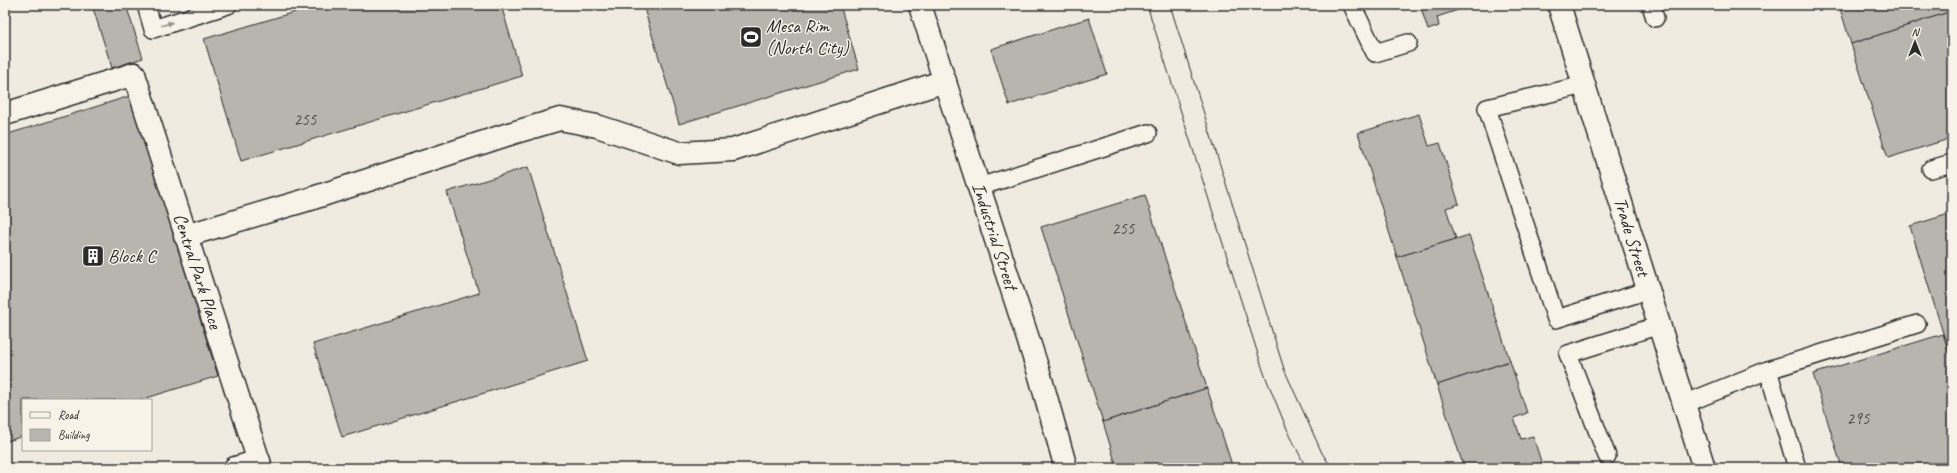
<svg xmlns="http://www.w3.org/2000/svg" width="1957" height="473" font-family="Caveat,sans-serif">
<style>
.building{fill:#b8b5ae;stroke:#2b2b2b}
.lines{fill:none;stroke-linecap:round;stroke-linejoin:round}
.service-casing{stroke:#2b2b2b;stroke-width:20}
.pedestrian-casing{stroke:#2b2b2b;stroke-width:25}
.minor-casing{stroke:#2b2b2b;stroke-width:25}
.service{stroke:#f7f3e8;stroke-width:17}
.pedestrian{stroke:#f7f3e8;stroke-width:22}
.minor{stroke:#f7f3e8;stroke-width:22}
.tram{stroke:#2b2b2b;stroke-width:1}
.oneway{fill:#918f8a}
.labels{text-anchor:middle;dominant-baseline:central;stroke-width:3;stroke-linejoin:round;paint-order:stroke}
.number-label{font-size:17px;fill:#4e4e4c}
.poi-label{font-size:19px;fill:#2b2b2b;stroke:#f7f3e8;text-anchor:start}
.street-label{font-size:19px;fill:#2b2b2b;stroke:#f7f3e8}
</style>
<rect width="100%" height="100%" fill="#efebe0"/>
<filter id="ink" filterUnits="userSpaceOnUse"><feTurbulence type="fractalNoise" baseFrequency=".025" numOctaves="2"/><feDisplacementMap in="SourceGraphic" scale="8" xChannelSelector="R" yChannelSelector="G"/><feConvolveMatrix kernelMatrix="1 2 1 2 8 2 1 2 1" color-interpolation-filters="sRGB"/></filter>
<g filter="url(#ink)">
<g class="building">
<polygon points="92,5 126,5 143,58 112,68"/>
<polygon points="318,5 501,5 522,76 241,161 204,39"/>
<polygon points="643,5 840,5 859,69 679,124"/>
<polygon points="1420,5 1463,5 1464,8 1437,17 1439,26 1428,30"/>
<polygon points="1839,5 1952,5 1952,11 1851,44"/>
<polygon points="1952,11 1952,138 1888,158 1851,44"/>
<polygon points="1089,18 1107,74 1009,105 991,49"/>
<polygon points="130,96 218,376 140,400 23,400 23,436 5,442 5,135"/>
<polygon points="1419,114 1429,146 1440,143 1459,204 1446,208 1456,239 1397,257 1358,133"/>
<polygon points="528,167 588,361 342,437 313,344 479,293 447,192"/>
<polygon points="1145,195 1207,388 1103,422 1041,227"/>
<polygon points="1952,213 1952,359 1951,359 1910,226"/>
<polygon points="1469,235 1510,361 1437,385 1397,257"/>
<polygon points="1943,334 1952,361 1952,468 1842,468 1813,374"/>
<polygon points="1510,361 1527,413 1514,418 1521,439 1533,436 1543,468 1464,468 1437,385"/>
<polygon points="1207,388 1233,468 1117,468 1103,422"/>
</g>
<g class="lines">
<g class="service-casing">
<g id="service">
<polyline points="146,5 153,29 228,5"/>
<polyline points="1352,5 1375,53 1408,43"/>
<polyline points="1651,5 1655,18"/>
<polyline points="1584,85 1487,108 1556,319 1649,290"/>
<polyline points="1931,169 1952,163"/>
<polyline points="979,187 1148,133"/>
<polyline points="1684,404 1768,370"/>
<polyline points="1607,456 1568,354 1660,325"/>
<polyline points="1797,468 1768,370 1917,324"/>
</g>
</g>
<g class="pedestrian-casing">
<g id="pedestrian">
<polyline points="5,114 134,74"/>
<polyline points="310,199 509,134"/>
</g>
</g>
<g class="minor-casing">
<g id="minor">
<path id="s1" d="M920,5L1040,376L1066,468"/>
<path id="s2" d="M1559,5L1704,468"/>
<path id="s3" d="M134,74L261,468"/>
<polyline points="509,134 560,119 597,126 679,153 733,150 945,81"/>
<polyline points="185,236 310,199"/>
<polyline points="235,468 259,461"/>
</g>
</g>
<use href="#service" class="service"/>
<use href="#pedestrian" class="pedestrian"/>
<use href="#minor" class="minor"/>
<g class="tram">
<polyline points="1147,5 1264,373 1286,427 1306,468"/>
<polyline points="1170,5 1284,369 1322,453 1332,468"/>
</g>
</g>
<defs><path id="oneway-solid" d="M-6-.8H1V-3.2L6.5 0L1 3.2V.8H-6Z"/></defs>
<use class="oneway" href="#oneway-solid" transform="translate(167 24) rotate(-18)"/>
</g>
<defs>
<g id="stadium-square" transform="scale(1.15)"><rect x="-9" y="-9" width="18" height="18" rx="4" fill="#2b2b2b" stroke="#f7f3e8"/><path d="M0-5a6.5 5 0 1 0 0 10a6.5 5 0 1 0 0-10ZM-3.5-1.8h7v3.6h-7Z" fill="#fff"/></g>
<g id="building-square" transform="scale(1.15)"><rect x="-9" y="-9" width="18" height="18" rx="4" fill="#2b2b2b" stroke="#f7f3e8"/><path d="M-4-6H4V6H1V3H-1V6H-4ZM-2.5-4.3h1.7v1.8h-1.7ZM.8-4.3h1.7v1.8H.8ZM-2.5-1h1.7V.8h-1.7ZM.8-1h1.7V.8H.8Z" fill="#fff"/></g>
</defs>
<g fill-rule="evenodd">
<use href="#stadium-square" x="751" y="37"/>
<use href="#building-square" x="93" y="256"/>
</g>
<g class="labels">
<g class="number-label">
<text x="305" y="119">255</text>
<text x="1123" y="228">255</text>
<text x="1858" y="418">295</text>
</g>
<g class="poi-label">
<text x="766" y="26">Mesa Rim<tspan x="766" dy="22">(North City)</tspan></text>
<text x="108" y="256">Block C</text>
</g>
<g class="street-label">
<text stroke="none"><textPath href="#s1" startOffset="243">Industrial Street</textPath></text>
<text stroke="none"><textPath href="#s2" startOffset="243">Trade Street</textPath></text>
<text stroke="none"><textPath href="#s3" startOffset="207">Central Park Place</textPath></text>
</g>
</g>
<rect width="1957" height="473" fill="none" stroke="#f7f3e8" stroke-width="20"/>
<rect x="10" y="10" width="1937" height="453" fill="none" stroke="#2b2b2b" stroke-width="1.5" filter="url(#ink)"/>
<rect x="22" y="399" width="130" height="52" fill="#f7f3e8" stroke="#a5a39c"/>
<rect x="30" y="412" width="20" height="6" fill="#f7f3e8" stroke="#a5a39c"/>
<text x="58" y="419" font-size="12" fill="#2b2b2b">Road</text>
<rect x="30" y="429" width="20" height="12" fill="#b8b5ae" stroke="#a5a39c"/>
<text x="58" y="439" font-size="12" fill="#2b2b2b">Building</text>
<g transform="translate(1915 42)" stroke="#f7f3e8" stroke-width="3" paint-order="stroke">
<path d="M0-3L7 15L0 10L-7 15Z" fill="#2b2b2b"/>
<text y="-6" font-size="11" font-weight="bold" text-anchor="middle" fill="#2b2b2b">N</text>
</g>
</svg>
